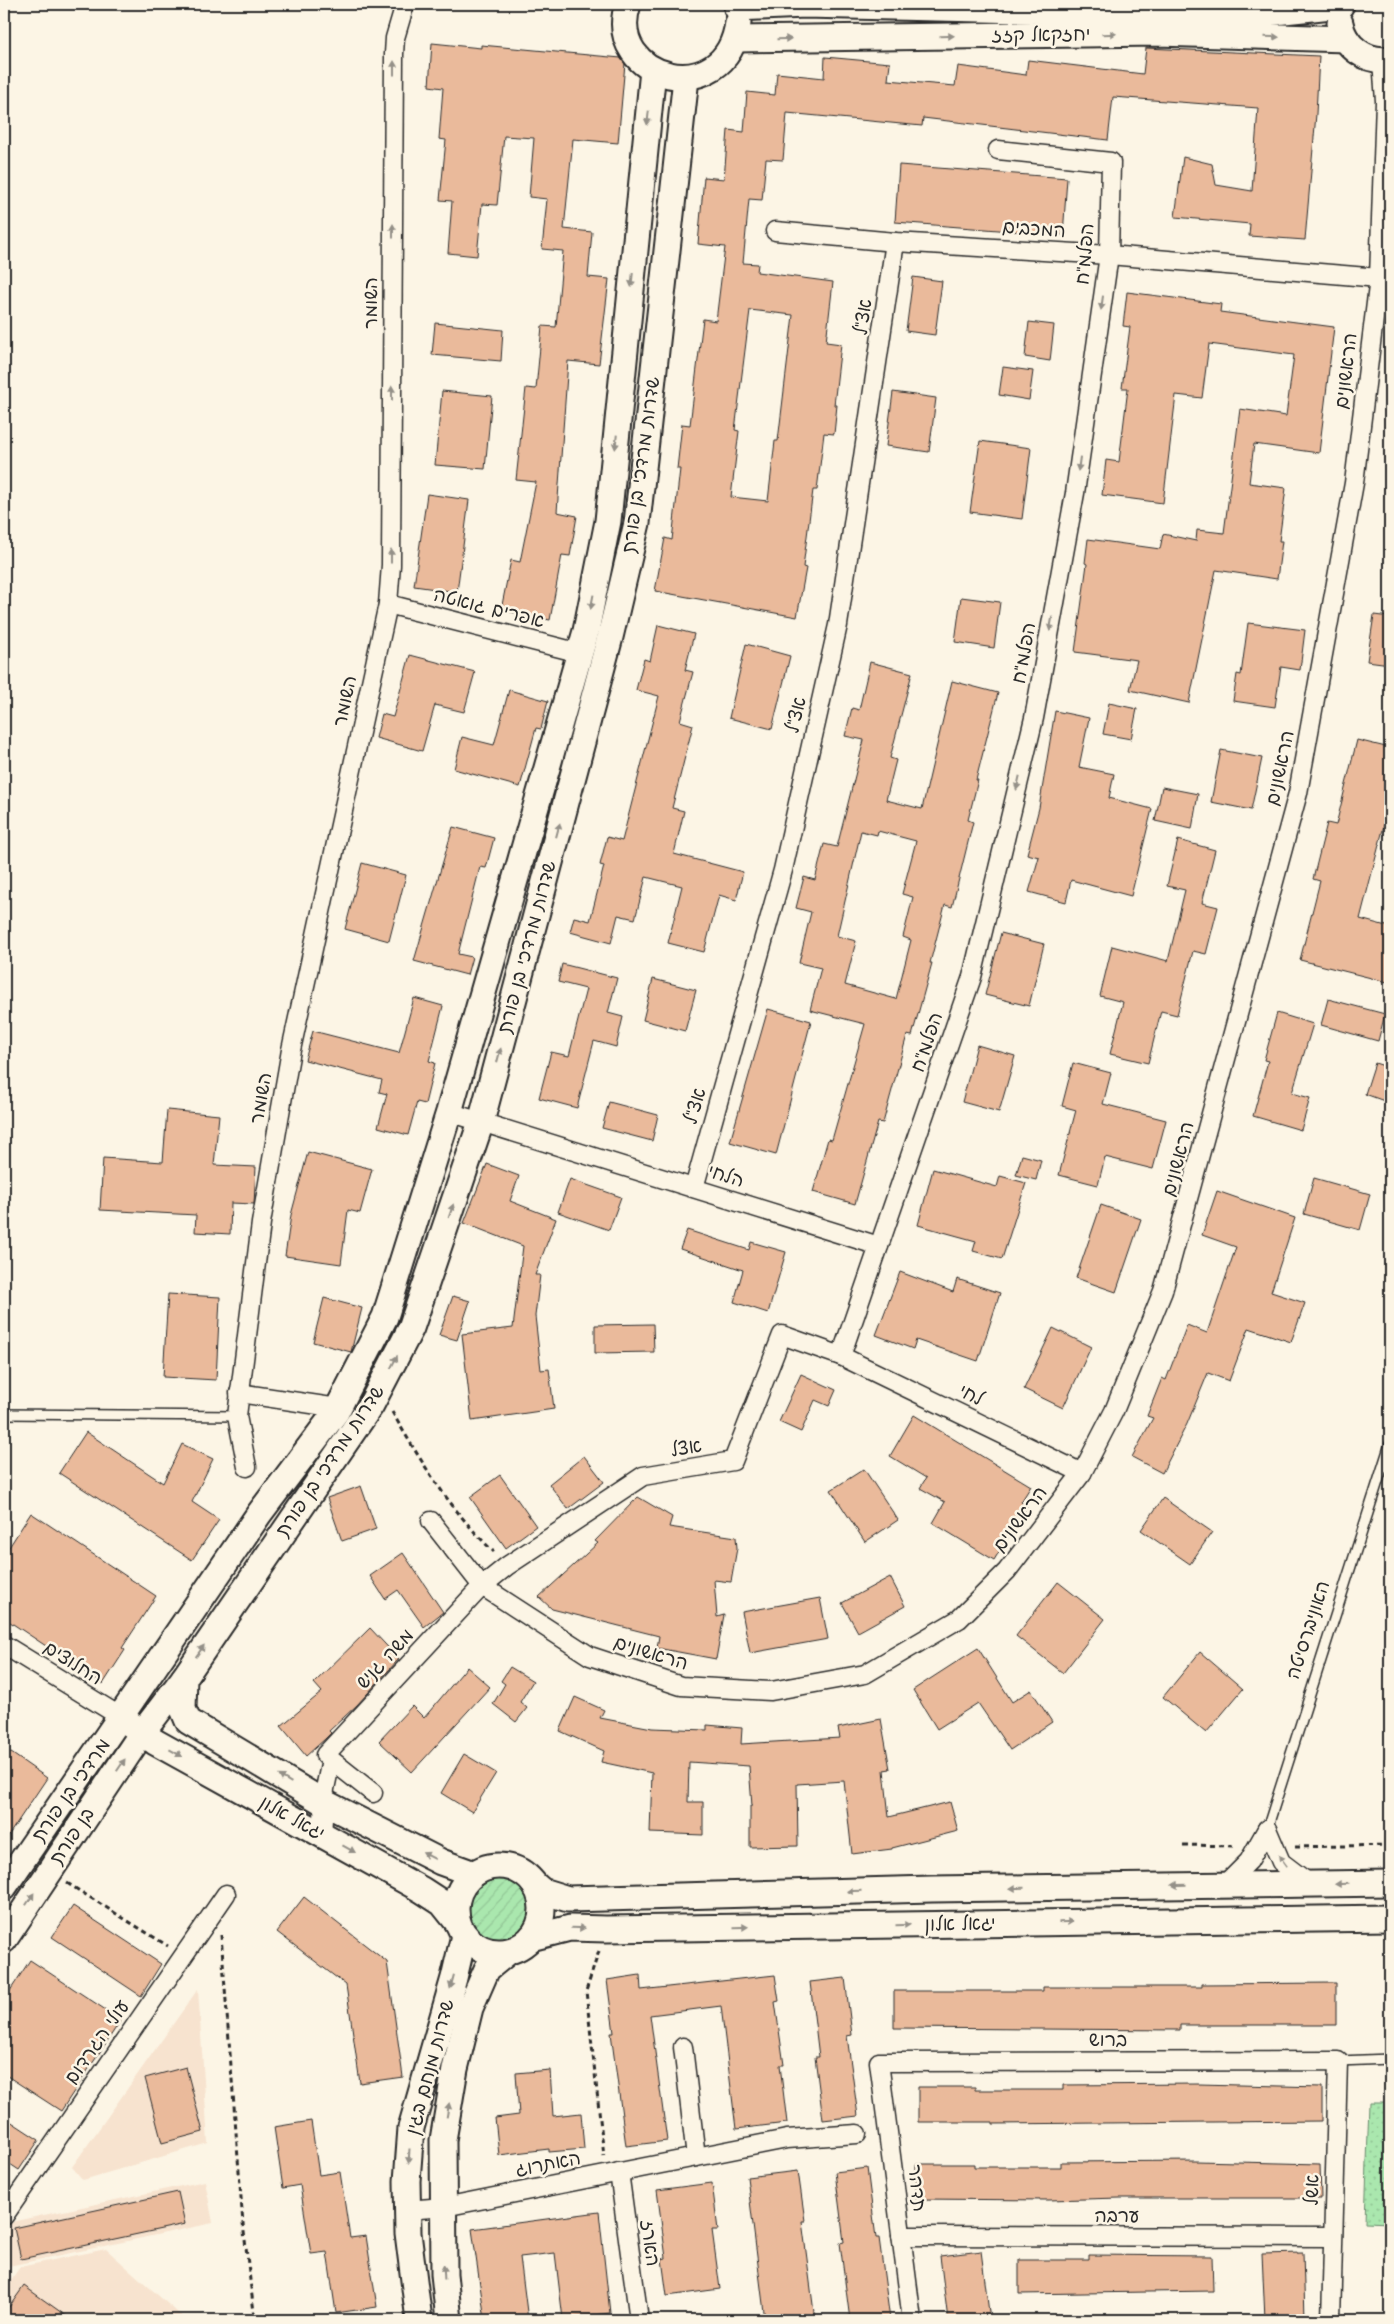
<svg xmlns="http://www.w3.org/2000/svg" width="1394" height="2324" font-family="'Comic Neue','Playpen Sans Hebrew',sans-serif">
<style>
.built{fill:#f7e3cf}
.grass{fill:url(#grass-dots);stroke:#6a896c}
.garden{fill:url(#garden-furrows);stroke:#6a896c}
.building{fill:#eaba9b;stroke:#2b2b2b;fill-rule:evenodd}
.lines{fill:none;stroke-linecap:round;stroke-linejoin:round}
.lane-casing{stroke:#2b2b2b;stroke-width:12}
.street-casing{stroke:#2b2b2b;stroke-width:21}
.secondary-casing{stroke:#2b2b2b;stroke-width:29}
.path{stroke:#2b2b2b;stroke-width:3;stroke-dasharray:5 4;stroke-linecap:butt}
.lane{stroke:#fcf5e5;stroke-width:9}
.street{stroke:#fcf5e5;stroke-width:18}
.secondary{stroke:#fcf5e5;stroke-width:25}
.oneway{fill:#949088}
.labels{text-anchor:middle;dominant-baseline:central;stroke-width:5;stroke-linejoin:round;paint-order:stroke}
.street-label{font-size:19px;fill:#2b2b2b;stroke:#fcf5e5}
</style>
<defs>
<pattern id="grass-dots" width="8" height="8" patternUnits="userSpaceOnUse" patternTransform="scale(1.25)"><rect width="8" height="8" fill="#aae7ae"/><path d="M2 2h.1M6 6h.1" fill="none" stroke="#92c696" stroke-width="1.8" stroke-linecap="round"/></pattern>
<pattern id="garden-furrows" width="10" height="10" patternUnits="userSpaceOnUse" patternTransform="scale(1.25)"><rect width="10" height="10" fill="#aae7ae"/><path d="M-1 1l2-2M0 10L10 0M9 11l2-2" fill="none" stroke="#92c696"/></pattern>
</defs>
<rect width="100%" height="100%" fill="#fcf5e5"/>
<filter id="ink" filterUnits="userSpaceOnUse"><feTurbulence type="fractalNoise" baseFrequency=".02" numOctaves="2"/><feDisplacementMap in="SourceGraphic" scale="10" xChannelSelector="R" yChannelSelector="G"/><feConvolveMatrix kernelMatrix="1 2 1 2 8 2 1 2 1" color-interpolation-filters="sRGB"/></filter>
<g filter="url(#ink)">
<g class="built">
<polygon points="198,1989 208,2143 83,2180 72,2167"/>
<polygon points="205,2181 213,2223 4,2267 4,2242 11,2222"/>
<polygon points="106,2249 186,2320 4,2320 4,2290 20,2267"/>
</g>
<polygon class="grass" points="1369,2103 1390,2103 1390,2223 1365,2222"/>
<circle class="garden" cx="499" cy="1909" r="35"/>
<g class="building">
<polygon points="432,43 481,48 481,45 621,58 625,63 618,143 573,139 564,229 592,232 588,277 609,279 599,364 568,361 557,512 577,516 570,556 562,555 550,620 501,610 511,560 520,562 536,482 516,480 526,388 536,389 542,326 556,327 563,251 542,249 547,199 529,197 534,138 504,136 497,205 482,204 477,256 448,253 452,201 440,200 446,140 439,139 443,88 429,86"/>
<path d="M1146,48L1319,56L1316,114L1305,240L1249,236L1250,224L1175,217L1183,157L1212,164L1216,185L1252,191L1258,108L1113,97L1108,140L923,118L922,126L787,113L783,160L766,159L762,200L749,199L743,263L758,264L757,272L833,282L826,342L841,344L834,405H837L834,434L824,433L817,490H813L803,567L806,568L797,617L655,591L665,538L672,540L680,469H677L682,424L690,425L703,319L716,321L725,247L698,244L704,177L724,179L728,130L744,132L747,92L775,95L777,73L824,78L825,57L890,63L888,80L955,86L958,66L1026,75L1028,60L1143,74ZM750,310L793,315L778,441H775L768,501L731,497L739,431L735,430Z"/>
<polygon points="899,165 1067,178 1063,235 895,222"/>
<polygon points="913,277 942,281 935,335 906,331"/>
<polygon points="1127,292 1221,304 1220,312 1334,327 1319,453 1254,444 1249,483 1286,488 1279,541 1282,541 1277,579 1216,570 1189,703 1130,690 1137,660 1075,652 1087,564 1085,563 1088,539 1160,549 1163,534 1196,541 1197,530 1224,533 1240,409 1286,416 1294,355 1209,344 1202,398 1176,395 1163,503 1102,495 1106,460 1119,462 1128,388 1122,388 1130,327 1123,326"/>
<polygon points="1029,322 1054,325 1050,361 1025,357"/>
<polygon points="435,323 503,330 501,361 432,355"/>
<polygon points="1003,367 1033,371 1029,400 999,395"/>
<polygon points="442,391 492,396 485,469 435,465"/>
<polygon points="893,392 936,398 929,452 886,446"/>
<polygon points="980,441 1031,448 1022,519 970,512"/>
<polygon points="427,494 469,500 457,592 414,586"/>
<polygon points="961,597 1000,602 994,648 955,642"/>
<polygon points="1374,615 1390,617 1390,664 1367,661"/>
<polygon points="1248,623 1305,630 1300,670 1281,667 1275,707 1233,701 1237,674 1241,675"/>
<polygon points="658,625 694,634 685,670 693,672 680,721 693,725 672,808 684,811 674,854 743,872 736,900 719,895 704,952 668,943 682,886 646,877 635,919 618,915 611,943 570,932 574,917 590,921 604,866 600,865 607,837 622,841 659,696 636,690 644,659 650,661"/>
<polygon points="746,644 790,656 772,729 729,718"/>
<polygon points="410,655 475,672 464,712 435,705 422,751 376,738 382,714 393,717"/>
<path d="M870,662L912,673L890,758L896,760L886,800L922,809L952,681L998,693L976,780H978L968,820L973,822L952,907L945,905L930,963H932L912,1036L907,1035L883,1123L878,1122L855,1204L813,1192L828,1139L832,1140L865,1024L810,1010L821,968L799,963L811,912L796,908L804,877L815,880L824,844L837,847L864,740L845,736L852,708L859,710ZM861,831L877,835L878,831L916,841L902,894L913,897L903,937L911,940L896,999L845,985L856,941L837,936Z"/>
<polygon points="509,690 548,701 541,729 536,728 520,787 454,769 462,737 494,745"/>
<polygon points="1109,703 1137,709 1131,739 1103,734"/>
<polygon points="1055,711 1089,718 1079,767 1114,774 1109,798 1152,809 1131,896 1071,880 1066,902 1029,892 1039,857 1027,854 1039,808"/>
<polygon points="1357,740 1390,748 1390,802 1360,919 1390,927 1390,970 1387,982 1300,960 1320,881 1313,879 1327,823 1336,825"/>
<polygon points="1221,750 1262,758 1251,810 1211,802"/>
<polygon points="1162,787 1198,794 1192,829 1155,821"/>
<polygon points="453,827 494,838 486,868 480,867 458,954 472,957 467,975 414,961"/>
<polygon points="1178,840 1215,850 1202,903 1218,907 1206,954 1193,951 1177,1015 1161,1011 1148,1063 1110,1054 1123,1002 1100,996 1112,946 1168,961 1185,890 1167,886"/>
<polygon points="362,863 406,875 389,941 345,929"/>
<polygon points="1001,933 1044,944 1029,1006 985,995"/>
<polygon points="562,964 617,978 608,1013 623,1017 616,1047 594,1041 577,1108 539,1098 551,1052 569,1056 586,989 558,982"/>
<polygon points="653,979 696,990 685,1031 643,1020"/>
<polygon points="414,998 443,1006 429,1061 435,1063 425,1104 417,1102 408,1135 378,1127 387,1094 379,1092 382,1080 305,1060 313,1031 399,1053"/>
<polygon points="1328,999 1385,1014 1378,1041 1321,1025"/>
<polygon points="768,1009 811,1021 776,1155 730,1142"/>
<polygon points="1277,1013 1313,1024 1292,1093 1310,1098 1301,1130 1253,1116 1268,1061 1264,1060"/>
<polygon points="977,1045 1015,1056 999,1112 962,1102"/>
<polygon points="1073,1063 1111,1073 1103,1104 1166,1120 1153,1169 1105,1157 1098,1185 1059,1175 1076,1110 1062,1106"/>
<polygon points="1375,1063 1390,1068 1390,1103 1365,1094"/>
<polygon points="609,1102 658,1115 652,1141 602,1128"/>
<polygon points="167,1110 219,1115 214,1165 256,1167 254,1204 231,1203 230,1234 195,1232 196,1215 100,1210 103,1158 163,1162"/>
<polygon points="308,1152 372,1169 360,1213 348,1210 341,1264 285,1256 291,1215"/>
<polygon points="1022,1155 1041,1160 1036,1180 1016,1175"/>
<polygon points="487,1164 519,1176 510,1201 556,1219 535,1275 540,1275 535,1316 541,1370 549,1369 554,1409 472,1421 462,1334 513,1328 523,1246 464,1223"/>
<polygon points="933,1169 997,1187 1000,1176 1026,1183 1002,1259 973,1251 976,1241 918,1225"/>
<polygon points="1314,1178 1370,1194 1360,1230 1304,1214"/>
<polygon points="570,1179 621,1197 609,1230 558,1212"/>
<polygon points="1217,1191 1295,1218 1271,1292 1305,1303 1291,1342 1249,1328 1229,1381 1208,1373 1187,1424 1162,1473 1132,1457 1153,1418 1147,1416 1162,1378 1166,1380 1187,1325 1207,1333 1236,1247 1202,1235"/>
<polygon points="1101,1205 1141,1219 1116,1292 1076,1278"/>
<polygon points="687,1230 749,1250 751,1242 786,1252 768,1313 734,1302 743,1270 680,1249"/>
<polygon points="900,1272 953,1292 957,1279 1000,1293 978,1361 916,1340 913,1349 876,1335"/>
<polygon points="168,1294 220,1297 216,1380 163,1377"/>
<polygon points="453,1296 470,1301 457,1340 439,1335"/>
<polygon points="324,1298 362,1308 351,1352 313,1342"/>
<polygon points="653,1324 654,1352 595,1353 595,1325"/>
<polygon points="1053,1328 1091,1347 1063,1408 1024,1389"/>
<polygon points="801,1374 836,1390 829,1406 815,1400 801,1432 779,1422"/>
<polygon points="914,1415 1031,1486 1021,1502 1027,1506 994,1560 933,1523 945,1502 920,1488 926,1478 890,1456"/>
<polygon points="86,1432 163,1483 182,1444 213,1459 192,1502 219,1520 192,1560 59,1473"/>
<polygon points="584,1456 604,1482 568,1509 549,1484"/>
<polygon points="864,1469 898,1520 865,1542 831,1490"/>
<polygon points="500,1475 536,1526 506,1548 470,1497"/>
<polygon points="361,1486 376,1529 342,1541 327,1498"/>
<polygon points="638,1497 672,1517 669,1527 736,1537 737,1548 731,1582 714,1580 717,1617 724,1615 716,1659 657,1648 659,1636 552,1609 539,1597 598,1543 595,1541"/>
<polygon points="1163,1498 1212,1532 1190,1564 1141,1530"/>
<polygon points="31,1513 156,1596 122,1648 125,1650 103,1684 4,1618 4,1555"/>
<polygon points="403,1553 443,1612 424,1627 398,1590 385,1599 370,1576"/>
<polygon points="890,1577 905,1606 858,1632 842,1603"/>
<polygon points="1058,1582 1105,1619 1063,1673 1016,1636"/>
<polygon points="820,1598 828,1639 750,1653 742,1612"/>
<polygon points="370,1628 399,1659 357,1705 329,1731 331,1733 325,1739 306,1756 281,1726 322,1692 314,1683"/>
<polygon points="978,1648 1012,1702 1031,1690 1052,1722 1010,1750 978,1703 937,1729 913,1690"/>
<polygon points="1200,1652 1243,1689 1206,1733 1163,1697"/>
<polygon points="467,1667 490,1687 412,1772 379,1741 412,1706 424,1718"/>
<polygon points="510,1667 533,1681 520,1702 527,1708 516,1722 493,1704 505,1684 501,1681"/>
<polygon points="575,1697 604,1710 600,1718 652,1728 707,1730 707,1725 742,1728 741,1744 840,1738 838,1728 881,1719 890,1769 884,1770 889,1817 950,1802 958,1831 892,1848 892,1849 852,1854 844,1781 797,1784 798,1846 750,1847 750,1806 752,1806 749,1766 689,1762 688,1802 703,1802 703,1835 650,1833 652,1773 601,1762 604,1751 560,1731"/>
<polygon points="4,1748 47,1778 4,1842"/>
<polygon points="464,1754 496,1773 472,1812 441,1793"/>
<polygon points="304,1897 387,1962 403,2077 360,2083 346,1985 277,1932"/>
<polygon points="73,1906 161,1964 141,1996 52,1937"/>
<polygon points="30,1960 121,2020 61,2111 4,2074 4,2000"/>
<polygon points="640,1975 641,1990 775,1975 779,2001 775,2002 784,2065 780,2065 787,2123 736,2129 721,2006 650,2015 667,2141 626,2146 611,2033 614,2033 607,1980"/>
<polygon points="845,1978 852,2035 847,2036 858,2116 823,2120 815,2057 819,2057 810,1982"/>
<polygon points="1336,1983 1336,2025 1180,2025 1180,2030 894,2028 894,1991 1043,1991 1043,1987 1202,1987 1202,1984"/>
<polygon points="186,2067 203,2132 162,2143 145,2078"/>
<polygon points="550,2070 553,2116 581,2113 584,2149 549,2152 549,2149 499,2155 495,2118 519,2115 516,2073"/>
<polygon points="1198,2084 1322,2087 1322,2121 993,2124 993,2122 918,2122 918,2087 975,2087 975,2090 1063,2090 1063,2085"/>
<polygon points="4,2117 39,2140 19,2170 4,2160"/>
<polygon points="311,2121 319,2175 340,2172 350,2238 366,2236 377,2307 336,2313 327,2252 311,2254 300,2185 283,2188 274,2127"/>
<polygon points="1196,2161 1320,2164 1321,2198 1120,2198 1049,2200 916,2199 916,2164 974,2164 974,2167 1061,2167 1061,2162"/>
<polygon points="867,2168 876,2238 879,2238 890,2320 850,2320 840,2243 844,2242 835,2172"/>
<polygon points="798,2171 805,2221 802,2221 815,2320 765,2320 747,2177"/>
<polygon points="712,2183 718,2230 712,2230 720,2289 667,2296 662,2259 666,2258 657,2190"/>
<polygon points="178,2192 185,2224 21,2259 14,2228"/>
<polygon points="599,2212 610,2313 563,2319 555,2253 520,2257 528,2320 485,2320 472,2229"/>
<polygon points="981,2251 990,2320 948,2320 940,2256"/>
<polygon points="1303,2253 1305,2318 1265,2319 1262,2254"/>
<polygon points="1089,2255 1212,2256 1213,2291 1019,2294 1019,2260 1089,2260"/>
<polygon points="24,2286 72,2320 4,2320 4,2314"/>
</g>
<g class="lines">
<g class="lane-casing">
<g id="lane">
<polyline points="4,1414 237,1416"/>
<polyline points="1267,1829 1390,1444"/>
<polyline points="1338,2061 1390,2059"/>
</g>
</g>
<g class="street-casing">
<g id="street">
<polyline points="775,231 895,242 1109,255 1379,278"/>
<polyline points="388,604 580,653"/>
<polyline points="449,1112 879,1246"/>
<polyline points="694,1188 783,870 838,625 895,242"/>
<polyline points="841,1356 972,977 1034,718 1075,493 1109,255 1111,162 998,150"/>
<polyline points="239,1393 338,1408"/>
<polyline points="247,1467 237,1416 261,1223 291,1050 388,604 391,565 394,54 395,38 405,4"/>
<polyline points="431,1521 482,1586 590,1656 681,1686 771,1691 865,1674 959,1619 1007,1571 1082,1473 1114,1411 1163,1291 1298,793 1354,483 1379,278 1385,101 1382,60"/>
<polyline points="4,1645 121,1717"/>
<polyline points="373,1793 325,1755 482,1586 507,1566 643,1476 733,1461 782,1335 841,1356 1082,1473"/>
<polyline points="1267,1829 1281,1862 1310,1884"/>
<polyline points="322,1834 325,1789 331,1760"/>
<polyline points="1225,1885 1249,1861 1267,1829"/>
<polyline points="683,2047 696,2157"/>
<polyline points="619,2172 639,2320"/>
<polyline points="407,2210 444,2207 787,2139 857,2134"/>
<polyline points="4,2216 226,1894"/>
<polyline points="901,2236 1332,2237"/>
<polyline points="912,2320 879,2062 1338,2061 1331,2320"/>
</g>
</g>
<g class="secondary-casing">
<g id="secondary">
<path d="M628,4C603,80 726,111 738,23"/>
<polyline points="737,8 805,5 1247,15 1341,5"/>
<path d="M1340,23C1344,47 1367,63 1390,59"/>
<polyline points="736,39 1158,33 1346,39"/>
<polyline points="184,1678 183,1709 188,1721 323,1802 441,1862 474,1874"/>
<polyline points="129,1723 155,1742 422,1890 442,1903 458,1923"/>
<circle cx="499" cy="1909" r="43"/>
<polyline points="535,1885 542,1891 568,1899 932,1889 1390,1883"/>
<polyline points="4,1887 259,1514 336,1412 385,1317 449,1112 586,631 608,521 653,70"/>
<polyline points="531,1938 570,1928 606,1929 1390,1918"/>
<polyline points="4,1940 142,1733 184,1678 371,1405 411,1328 481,1122 610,637 637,523 686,78"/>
<polyline points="419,2320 408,2233 407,2181 411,2128 454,1978 464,1935"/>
<polyline points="449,2320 444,2274 443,2140 455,2069 470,2008 487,1969 509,1951"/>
</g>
</g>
<g class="path">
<path d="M392,1412C422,1463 451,1511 494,1552"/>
<polyline points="1183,1845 1237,1846"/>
<polyline points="1295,1847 1390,1845"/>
<polyline points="67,1883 168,1946"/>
<polyline points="221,1935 243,2224 255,2320"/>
<polyline points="599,1951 586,1991 604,2156"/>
</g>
<use href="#lane" class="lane"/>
<use href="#street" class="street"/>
<use href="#secondary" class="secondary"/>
</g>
<defs><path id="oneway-solid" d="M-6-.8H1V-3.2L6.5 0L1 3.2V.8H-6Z" transform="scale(1.25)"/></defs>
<g class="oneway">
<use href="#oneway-solid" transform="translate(1109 34) rotate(-1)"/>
<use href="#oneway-solid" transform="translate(947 36) rotate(-1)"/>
<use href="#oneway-solid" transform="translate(1272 37) rotate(2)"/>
<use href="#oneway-solid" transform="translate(784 39) rotate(-1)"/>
<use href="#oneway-solid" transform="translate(394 68) rotate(-90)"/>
<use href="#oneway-solid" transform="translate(648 118) rotate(96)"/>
<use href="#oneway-solid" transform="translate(393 231) rotate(-90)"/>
<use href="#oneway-solid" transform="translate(632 280) rotate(96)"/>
<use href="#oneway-solid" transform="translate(1102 303) rotate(98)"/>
<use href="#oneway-solid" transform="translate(392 393) rotate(-90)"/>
<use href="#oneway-solid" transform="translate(616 442) rotate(96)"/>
<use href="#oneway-solid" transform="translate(1079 464) rotate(98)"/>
<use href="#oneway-solid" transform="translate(391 556) rotate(-90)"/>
<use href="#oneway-solid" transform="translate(592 602) rotate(101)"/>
<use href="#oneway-solid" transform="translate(1051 624) rotate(100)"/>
<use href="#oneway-solid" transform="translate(1018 783) rotate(103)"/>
<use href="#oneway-solid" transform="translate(558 830) rotate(-75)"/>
<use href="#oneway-solid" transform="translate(499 1055) rotate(-75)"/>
<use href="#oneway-solid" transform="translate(451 1211) rotate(-71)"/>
<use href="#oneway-solid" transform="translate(394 1362) rotate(-63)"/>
<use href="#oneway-solid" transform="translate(200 1651) rotate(-55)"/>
<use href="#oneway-solid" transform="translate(176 1753) rotate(29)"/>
<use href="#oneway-solid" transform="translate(121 1765) rotate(-56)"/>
<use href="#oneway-solid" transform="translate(285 1779) rotate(-149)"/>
<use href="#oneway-solid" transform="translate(349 1849) rotate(29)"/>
<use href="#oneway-solid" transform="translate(429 1856) rotate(-153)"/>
<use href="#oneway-solid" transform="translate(1283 1861) rotate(-126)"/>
<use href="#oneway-solid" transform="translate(1342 1884) rotate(179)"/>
<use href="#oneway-solid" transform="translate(1179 1885) rotate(179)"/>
<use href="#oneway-solid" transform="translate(1017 1888) rotate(179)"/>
<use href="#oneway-solid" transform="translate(854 1891) rotate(178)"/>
<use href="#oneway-solid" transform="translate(30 1899) rotate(-57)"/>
<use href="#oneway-solid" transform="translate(1066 1922) rotate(-1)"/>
<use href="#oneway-solid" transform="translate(903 1925) rotate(-1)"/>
<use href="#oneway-solid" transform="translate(741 1927) rotate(-1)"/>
<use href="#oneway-solid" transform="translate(578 1928) rotate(2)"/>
<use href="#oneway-solid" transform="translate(452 1982) rotate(105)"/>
<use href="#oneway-solid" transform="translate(448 2110) rotate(-80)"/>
<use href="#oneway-solid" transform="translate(409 2156) rotate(94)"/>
<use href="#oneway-solid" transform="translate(444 2272) rotate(-93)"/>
</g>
</g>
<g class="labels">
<g class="street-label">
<text transform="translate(1041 35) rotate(-1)">יחזקאל קזז</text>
<text transform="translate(1034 229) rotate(4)">המכבים</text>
<text transform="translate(1085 254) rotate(-85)">הפלמ"ח</text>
<text transform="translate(371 303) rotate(-90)">השומר</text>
<text transform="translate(863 317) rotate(-82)">אצ"ל</text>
<text transform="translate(1346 371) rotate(-83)">הראשונים</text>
<text transform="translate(641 465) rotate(-82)">שדרות מרדכי בן פורת</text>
<text transform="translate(489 608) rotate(14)">אפרים גואטה</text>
<text transform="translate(1024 653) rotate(-80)">הפלמ"ח</text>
<text transform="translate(345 701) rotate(-78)">השומר</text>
<text transform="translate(796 715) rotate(-77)">אצ"ל</text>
<text transform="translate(1280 768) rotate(-78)">הראשונים</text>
<text transform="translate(527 947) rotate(-75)">שדרות מרדכי בן פורת</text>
<text transform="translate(927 1042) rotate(-71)">הפלמ"ח</text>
<text transform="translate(261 1098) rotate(-80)">השומר</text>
<text transform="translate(695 1106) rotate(-74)">אצ"ל</text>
<text transform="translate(1178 1159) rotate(-75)">הראשונים</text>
<text transform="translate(726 1176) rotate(17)">הלחי</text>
<text transform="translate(971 1395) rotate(26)">לחי</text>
<text transform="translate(686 1448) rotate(-10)">אצל</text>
<text transform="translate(330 1461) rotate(-56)">שדרות מרדכי בן פורת</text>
<text transform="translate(1020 1519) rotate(-53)">הראשונים</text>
<text transform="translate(1308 1630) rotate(-72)">האוניברסיטה</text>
<text transform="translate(651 1653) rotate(17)">הראשונים</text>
<text transform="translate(385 1659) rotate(-47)">משה גניש</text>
<text transform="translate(73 1663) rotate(32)">החלוצים</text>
<text transform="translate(71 1790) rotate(-55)">מרדכי בן פורת</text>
<text transform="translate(292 1818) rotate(29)">יגאל אלון</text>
<text transform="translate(72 1836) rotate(-56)">בן פורת</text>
<text transform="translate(960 1924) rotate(-1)">יגאל אלון</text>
<text x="1108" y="2040">ברוש</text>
<text transform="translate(97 2042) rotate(-55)">עולי הגרדום</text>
<text transform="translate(430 2067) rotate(-75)">שדרות מנחם בגין</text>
<text transform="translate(548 2164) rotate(-11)">האתרוג</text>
<text transform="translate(917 2188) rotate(83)">תדהר</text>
<text transform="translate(1312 2190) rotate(-88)">אשל</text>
<text x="1117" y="2216">ערבה</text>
<text transform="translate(650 2243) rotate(82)">הארז</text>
</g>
</g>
<rect width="1394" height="2324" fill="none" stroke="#fcf5e5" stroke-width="20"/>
<rect x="10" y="10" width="1374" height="2304" fill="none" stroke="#2b2b2b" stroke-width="2" filter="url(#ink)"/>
</svg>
